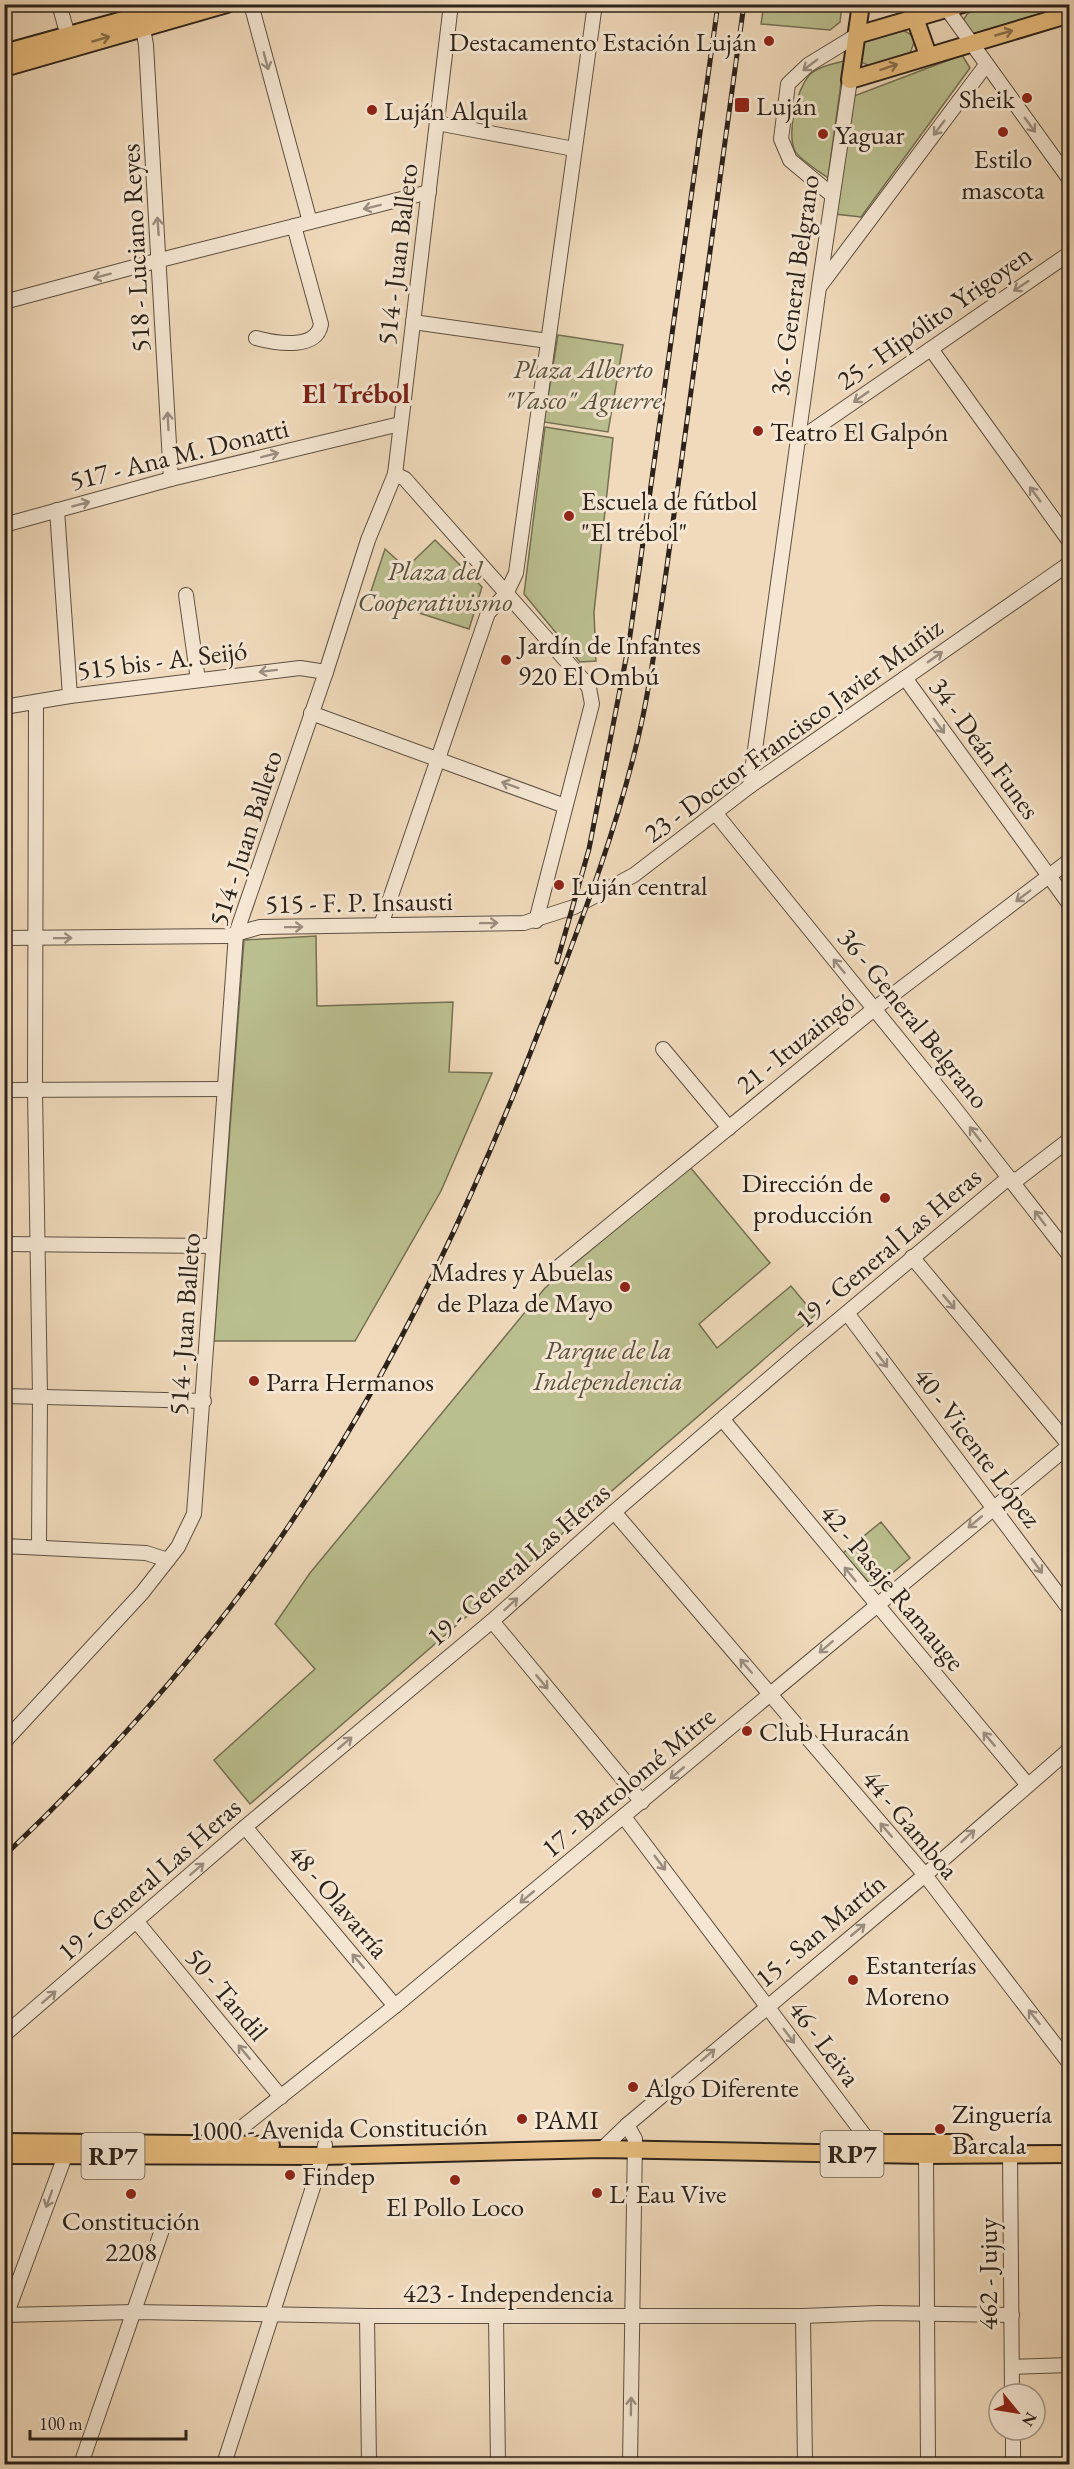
<svg xmlns="http://www.w3.org/2000/svg" width="1074" height="2469" font-family="'EB Garamond',serif">
<style>
.green{fill:#bbbf8f;stroke:#747054;stroke-width:1.5}
.lines{fill:none;stroke-linecap:round;stroke-linejoin:round}
.minor-casing{stroke:#5d5042;stroke-width:16}
.major-casing{stroke:#2c221a;stroke-width:20}
.minor{stroke:#f5e7d3;stroke-width:14}
.major{stroke:#e8bd7e;stroke-width:16}
.rail-casing{stroke:#2c221a;stroke-width:5}
.rail{stroke:#f5e7d3;stroke-width:3;stroke-dasharray:9;stroke-linecap:butt}
.oneway{stroke:#8a704c}
.oneway2{stroke:#9b8e80}
.poi-dot{fill:#8f2418;stroke:#f5e7d3;stroke-width:2}
.labels{text-anchor:middle;dominant-baseline:central;stroke-width:6;stroke-linejoin:round;paint-order:stroke}
.shield{fill:#f5e7d3;stroke:#685d52;stroke-width:1.5}
.shield-label{font-size:26px;font-weight:bold;fill:#2c221a}
.poi-label{font-size:27px;fill:#2c221a;stroke:#f5e7d3;text-anchor:start}
.street-label{font-size:27px;fill:#2c221a;stroke:#f5e7d3}
.park-label{font-size:27px;font-style:italic;fill:#57513d;stroke:#f5e7d3}
.neighbourhood-label{font-size:28px;font-weight:bold;fill:#7a1f14;stroke:#f5e7d3}
</style>
<rect width="100%" height="100%" fill="#f0dabb"/>
<filter id="stains"><feTurbulence type="fractalNoise" baseFrequency=".00333" numOctaves="4"/><feColorMatrix values="0 0 0 0 .2 0 0 0 0 .09 0 0 0 0 .02 0 0 0 .5 -.17"/></filter>
<radialGradient id="worn" r=".72"><stop offset=".6" stop-color="#630" stop-opacity="0"/><stop offset="1" stop-color="#630" stop-opacity=".3"/></radialGradient>
<g class="green">
<polygon points="764,4 842,4 842,5 840,22 830,30 761,24"/>
<polygon points="997,5 1069,5 1069,6 979,33 971,34 961,23 968,13"/>
<path d="M901,29L910,34L915,40L909,56C894,61 875,72 860,61L864,41Z"/>
<polygon points="962,55 970,68 861,217 835,214 854,96"/>
<path d="M844,61L828,178C820,172 799,159 795,151C786,134 797,83 813,72C822,65 833,64 844,61Z"/>
<polygon points="558,335 623,345 608,432 544,422"/>
<polygon points="545,427 613,438 594,612 596,661 580,662 524,594"/>
<polygon points="435,540 482,587 469,629 369,597 385,549 406,568"/>
<polygon points="316,936 317,1006 453,1002 449,1072 492,1073 441,1191 355,1341 214,1341 244,940"/>
<polygon points="690,1167 770,1263 699,1324 717,1348 791,1286 815,1315 250,1804 214,1760 315,1669 275,1624 310,1573 545,1288"/>
<polygon points="881,1522 910,1558 878,1585 872,1586 843,1553"/>
</g>
<g class="lines">
<g class="minor-casing">
<g id="minor">
<polyline points="59,4 70,43"/>
<polyline points="251,4 310,222"/>
<polyline points="947,9 1070,180"/>
<polyline points="141,18 146,45 171,479"/>
<polyline points="437,123 574,149"/>
<polyline points="832,195 790,160 781,139 788,84 808,65 857,35"/>
<polyline points="820,286 986,65"/>
<polyline points="4,302 160,260 429,192"/>
<polyline points="413,322 548,341"/>
<path d="M256,338C274,343 317,351 321,324L294,226"/>
<polyline points="931,349 1070,542"/>
<polyline points="797,441 1070,253"/>
<polyline points="395,474 405,479 585,682 589,688 592,704 536,921"/>
<polyline points="57,510 70,696"/>
<polyline points="4,525 171,479 400,424"/>
<polyline points="186,595 198,680"/>
<polyline points="905,678 1070,905"/>
<polyline points="36,703 35,1090 40,1396 39,1546"/>
<polyline points="4,707 70,696 300,668 326,672"/>
<polyline points="311,713 565,806"/>
<polyline points="750,786 819,287 850,80"/>
<polyline points="716,814 949,1101 1070,1256"/>
<polyline points="381,925 488,613 506,594 516,573 595,4"/>
<polyline points="4,938 228,936 260,927 524,923 574,907 634,875 750,786 1070,563"/>
<polyline points="663,1049 729,1128"/>
<polyline points="4,1090 224,1089"/>
<polyline points="4,1244 213,1246"/>
<polyline points="912,1257 1070,1446"/>
<polyline points="556,1269 874,1009 1070,860"/>
<polyline points="847,1313 1070,1610"/>
<polyline points="4,1396 204,1401"/>
<polyline points="723,1420 1027,1784"/>
<polyline points="614,1512 925,1875 1070,2064"/>
<polyline points="4,1546 146,1553 168,1560"/>
<polyline points="492,1621 642,1802"/>
<polyline points="4,1742 142,1593 178,1547 194,1514 236,934 326,672 368,540 395,474 451,4"/>
<polyline points="624,1817 874,2148"/>
<polyline points="245,1827 395,2006"/>
<polyline points="137,1922 281,2097"/>
<polyline points="4,2035 245,1827 492,1621 614,1512 801,1351 1006,1180 1018,1179 1070,1139"/>
<polyline points="627,2125 635,2139 630,2464"/>
<polyline points="221,2148 221,2144 395,2006 1070,1445"/>
<polyline points="602,2149 627,2125 925,1875 1070,1749"/>
<polyline points="1010,2153 1012,2394"/>
<polyline points="926,2155 928,2464"/>
<polyline points="4,2315 134,2312 367,2316 803,2316 879,2313 1012,2315"/>
<polyline points="367,2316 369,2464"/>
<polyline points="496,2316 498,2464"/>
<polyline points="803,2316 805,2464"/>
<polyline points="4,2321 65,2156 66,2145"/>
<polyline points="1012,2367 1070,2365"/>
<polyline points="81,2464 164,2224"/>
<polyline points="224,2464 323,2156 325,2145"/>
<polyline points="1010,2464 1013,2464 1013,2430"/>
</g>
</g>
<g class="major-casing">
<g id="major">
<polyline points="861,4 850,80 1070,14"/>
<polyline points="910,4 928,55"/>
<polyline points="857,35 963,4"/>
<polyline points="4,53 181,4"/>
<polyline points="4,68 227,4"/>
<polyline points="4,2142 271,2145"/>
<polyline points="866,2143 964,2143"/>
<polyline points="4,2155 323,2156 602,2149 926,2155 1070,2154"/>
</g>
</g>
<use href="#minor" class="minor"/>
<use href="#major" class="major"/>
<g class="rail-casing">
<g id="rail">
<polyline points="557,962 589,849 629,643 718,4"/>
<path d="M4,1856C94,1771 177,1680 250,1581C376,1409 468,1216 544,1018C582,920 621,820 643,716C659,636 668,554 680,472C702,317 722,160 744,4"/>
</g>
</g>
<use href="#rail" class="rail"/>
</g>
<defs><path id="oneway-shaft" d="M-6 0H5M1.5-3L5.5 0L1.5 3" fill="none" stroke-width="1.6" stroke-linecap="round" stroke-linejoin="round" transform="scale(1.5)"/></defs>
<g class="oneway">
<use href="#oneway-shaft" transform="translate(1004 33) rotate(-16)"/>
<use href="#oneway-shaft" transform="translate(101 39) rotate(-16)"/>
<use href="#oneway-shaft" transform="translate(889 67) rotate(-18)"/>
</g>
<g class="oneway2">
<use href="#oneway-shaft" transform="translate(266 61) rotate(75)"/>
<use href="#oneway-shaft" transform="translate(810 65) rotate(143)"/>
<use href="#oneway-shaft" transform="translate(1030 125) rotate(54)"/>
<use href="#oneway-shaft" transform="translate(939 128) rotate(127)"/>
<use href="#oneway-shaft" transform="translate(372 207) rotate(166)"/>
<use href="#oneway-shaft" transform="translate(158 226) rotate(-94)"/>
<use href="#oneway-shaft" transform="translate(102 276) rotate(165)"/>
<use href="#oneway-shaft" transform="translate(1021 286) rotate(146)"/>
<use href="#oneway-shaft" transform="translate(861 397) rotate(145)"/>
<use href="#oneway-shaft" transform="translate(168 421) rotate(-93)"/>
<use href="#oneway-shaft" transform="translate(270 455) rotate(-14)"/>
<use href="#oneway-shaft" transform="translate(1035 494) rotate(-126)"/>
<use href="#oneway-shaft" transform="translate(81 504) rotate(-15)"/>
<use href="#oneway-shaft" transform="translate(935 657) rotate(-35)"/>
<use href="#oneway-shaft" transform="translate(268 671) rotate(173)"/>
<use href="#oneway-shaft" transform="translate(939 726) rotate(54)"/>
<use href="#oneway-shaft" transform="translate(510 785) rotate(-160)"/>
<use href="#oneway-shaft" transform="translate(1023 896) rotate(143)"/>
<use href="#oneway-shaft" transform="translate(489 923) rotate(-1)"/>
<use href="#oneway-shaft" transform="translate(294 927) rotate(-1)"/>
<use href="#oneway-shaft" transform="translate(63 938) rotate(-1)"/>
<use href="#oneway-shaft" transform="translate(839 966) rotate(-129)"/>
<use href="#oneway-shaft" transform="translate(975 1134) rotate(-128)"/>
<use href="#oneway-shaft" transform="translate(1040 1218) rotate(-127)"/>
<use href="#oneway-shaft" transform="translate(949 1302) rotate(50)"/>
<use href="#oneway-shaft" transform="translate(882 1360) rotate(53)"/>
<use href="#oneway-shaft" transform="translate(975 1522) rotate(140)"/>
<use href="#oneway-shaft" transform="translate(1037 1566) rotate(54)"/>
<use href="#oneway-shaft" transform="translate(850 1574) rotate(-129)"/>
<use href="#oneway-shaft" transform="translate(511 1604) rotate(-42)"/>
<use href="#oneway-shaft" transform="translate(826 1647) rotate(139)"/>
<use href="#oneway-shaft" transform="translate(746 1666) rotate(-131)"/>
<use href="#oneway-shaft" transform="translate(542 1682) rotate(50)"/>
<use href="#oneway-shaft" transform="translate(989 1739) rotate(-130)"/>
<use href="#oneway-shaft" transform="translate(345 1743) rotate(-40)"/>
<use href="#oneway-shaft" transform="translate(677 1773) rotate(140)"/>
<use href="#oneway-shaft" transform="translate(886 1830) rotate(-131)"/>
<use href="#oneway-shaft" transform="translate(968 1836) rotate(-42)"/>
<use href="#oneway-shaft" transform="translate(660 1863) rotate(53)"/>
<use href="#oneway-shaft" transform="translate(197 1869) rotate(-41)"/>
<use href="#oneway-shaft" transform="translate(527 1897) rotate(140)"/>
<use href="#oneway-shaft" transform="translate(858 1930) rotate(-40)"/>
<use href="#oneway-shaft" transform="translate(358 1961) rotate(-130)"/>
<use href="#oneway-shaft" transform="translate(49 1997) rotate(-41)"/>
<use href="#oneway-shaft" transform="translate(1034 2017) rotate(-128)"/>
<use href="#oneway-shaft" transform="translate(789 2036) rotate(53)"/>
<use href="#oneway-shaft" transform="translate(244 2052) rotate(-130)"/>
<use href="#oneway-shaft" transform="translate(708 2055) rotate(-41)"/>
<use href="#oneway-shaft" transform="translate(49 2199) rotate(110)"/>
<use href="#oneway-shaft" transform="translate(631 2406) rotate(-89)"/>
</g>
<g class="poi-dot">
<circle cx="769" cy="41" r="6"/>
<circle cx="1027" cy="98" r="6"/>
<rect x="734" y="97" width="16" height="16" rx="3"/>
<circle cx="372" cy="110" r="6"/>
<circle cx="1003" cy="132" r="6"/>
<circle cx="823" cy="134" r="6"/>
<circle cx="758" cy="431" r="6"/>
<circle cx="569" cy="516" r="6"/>
<circle cx="506" cy="660" r="6"/>
<circle cx="559" cy="885" r="6"/>
<circle cx="885" cy="1198" r="6"/>
<circle cx="625" cy="1287" r="6"/>
<circle cx="254" cy="1381" r="6"/>
<circle cx="747" cy="1731" r="6"/>
<circle cx="853" cy="1980" r="6"/>
<circle cx="633" cy="2087" r="6"/>
<circle cx="522" cy="2119" r="6"/>
<circle cx="940" cy="2129" r="6"/>
<circle cx="290" cy="2175" r="6"/>
<circle cx="455" cy="2180" r="6"/>
<circle cx="597" cy="2193" r="6"/>
<circle cx="131" cy="2194" r="6"/>
</g>
<g class="labels">
<g class="shield">
<rect x="820.5" y="2131" width="63" height="46" rx="4.5"/>
<rect x="81.5" y="2133" width="63" height="46" rx="4.5"/>
</g>
<g class="shield-label">
<text x="852" y="2154">RP7</text>
<text x="113" y="2156">RP7</text>
</g>
<g class="poi-label">
<text x="757" y="41" text-anchor="end">Destacamento Estación Luján</text>
<text x="1015" y="98" text-anchor="end">Sheik</text>
<text x="756" y="105">Luján</text>
<text x="384" y="110">Luján Alquila</text>
<text x="835" y="134">Yaguar</text>
<text x="1003" y="158" text-anchor="middle">Estilo<tspan x="1003" dy="31">mascota</tspan></text>
<text x="770" y="431">Teatro El Galpón</text>
<text x="581" y="500">Escuela de fútbol<tspan x="581" dy="31">"El trébol"</tspan></text>
<text x="518" y="644">Jardín de Infantes<tspan x="518" dy="31">920 El Ombú</tspan></text>
<text x="571" y="885">Luján central</text>
<text x="873" y="1182" text-anchor="end">Dirección de<tspan x="873" dy="31">producción</tspan></text>
<text x="613" y="1271" text-anchor="end">Madres y Abuelas<tspan x="613" dy="31">de Plaza de Mayo</tspan></text>
<text x="266" y="1381">Parra Hermanos</text>
<text x="759" y="1731">Club Huracán</text>
<text x="865" y="1964">Estanterías<tspan x="865" dy="31">Moreno</tspan></text>
<text x="645" y="2087">Algo Diferente</text>
<text x="952" y="2113">Zinguería<tspan x="952" dy="31">Barcala</tspan></text>
<text x="534" y="2119">PAMI</text>
<text x="302" y="2175">Findep</text>
<text x="609" y="2193">L' Eau Vive</text>
<text x="455" y="2206" text-anchor="middle">El Pollo Loco</text>
<text x="131" y="2220" text-anchor="middle">Constitución<tspan x="131" dy="31">2208</tspan></text>
</g>
<g class="street-label">
<text transform="translate(135 248) rotate(-93)">518 - Luciano Reyes</text>
<text transform="translate(397 254) rotate(-83)">514 - Juan Balleto</text>
<text transform="translate(794 285) rotate(-82)">36 - General Belgrano</text>
<text transform="translate(934 317) rotate(-35)">25 - Hipólito Yrigoyen</text>
<text transform="translate(179 454) rotate(-14)">517 - Ana M. Donatti</text>
<text transform="translate(162 660) rotate(-7)">515 bis - A. Seijó</text>
<text transform="translate(793 730) rotate(-36)">23 - Doctor Francisco Javier Muñiz</text>
<text transform="translate(985 748) rotate(54)">34 - Deán Funes</text>
<text transform="translate(245 838) rotate(-72)">514 - Juan Balleto</text>
<text transform="translate(359 902) rotate(-1)">515 - F. P. Insausti</text>
<text transform="translate(914 1018) rotate(51)">36 - General Belgrano</text>
<text transform="translate(795 1043) rotate(-39)">21 - Ituzaingó</text>
<text transform="translate(888 1247) rotate(-40)">19 - General Las Heras</text>
<text transform="translate(184 1324) rotate(-86)">514 - Juan Balleto</text>
<text transform="translate(978 1447) rotate(53)">40 - Vicente López</text>
<text transform="translate(518 1564) rotate(-41)">19 - General Las Heras</text>
<text transform="translate(893 1587) rotate(50)">42 - Pasaje Ramauge</text>
<text transform="translate(628 1782) rotate(-40)">17 - Bartolomé Mitre</text>
<text transform="translate(911 1824) rotate(50)">44 - Gamboa</text>
<text transform="translate(149 1879) rotate(-41)">19 - General Las Heras</text>
<text transform="translate(339 1901) rotate(50)">48 - Olavarría</text>
<text transform="translate(820 1930) rotate(-40)">15 - San Martín</text>
<text transform="translate(227 1994) rotate(50)">50 - Tandil</text>
<text transform="translate(825 2043) rotate(53)">46 - Leiva</text>
<text transform="translate(339 2128) rotate(-1)">1000 - Avenida Constitución</text>
<text transform="translate(987 2274) rotate(-90)">462 - Jujuy</text>
<text x="508" y="2292">423 - Independencia</text>
</g>
<g class="park-label">
<text x="583" y="368">Plaza Alberto<tspan x="583" dy="31">"Vasco" Aguerre</tspan></text>
<text x="435" y="570">Plaza del<tspan x="435" dy="31">Cooperativismo</tspan></text>
<text x="608" y="1349">Parque de la<tspan x="608" dy="31">Independencia</tspan></text>
</g>
<g class="neighbourhood-label">
<text x="356" y="393">El Trébol</text>
</g>
</g>
<rect width="1074" height="2469" fill="none" stroke="#f0dabb" stroke-width="24"/>
<rect x="6" y="6" width="1062" height="2457" fill="none" stroke="#2c221a" stroke-width="3"/>
<rect x="12" y="12" width="1050" height="2445" fill="none" stroke="#2c221a" stroke-width="1.5"/>
<g transform="translate(1017 2412) rotate(120)"><circle r="28" fill="#f5e7d3" stroke="#a59889" stroke-width="1.5"/>
<path d="M0-4.5L10 22L0 15L-10 22Z" fill="#8f2418"/>
<text y="-9" font-size="16" font-weight="bold" text-anchor="middle" fill="#2c221a">N</text>
</g>
<path d="M30 2430v9h156v-9" fill="none" stroke="#2c221a" stroke-width="3"/>
<text x="39" y="2430" font-size="18" fill="#2c221a" stroke="#f5e7d3" stroke-width="4.5" paint-order="stroke">100 m</text>
<rect width="100%" height="100%" filter="url(#stains)"/>
<rect width="100%" height="100%" fill="url(#worn)"/>
</svg>
